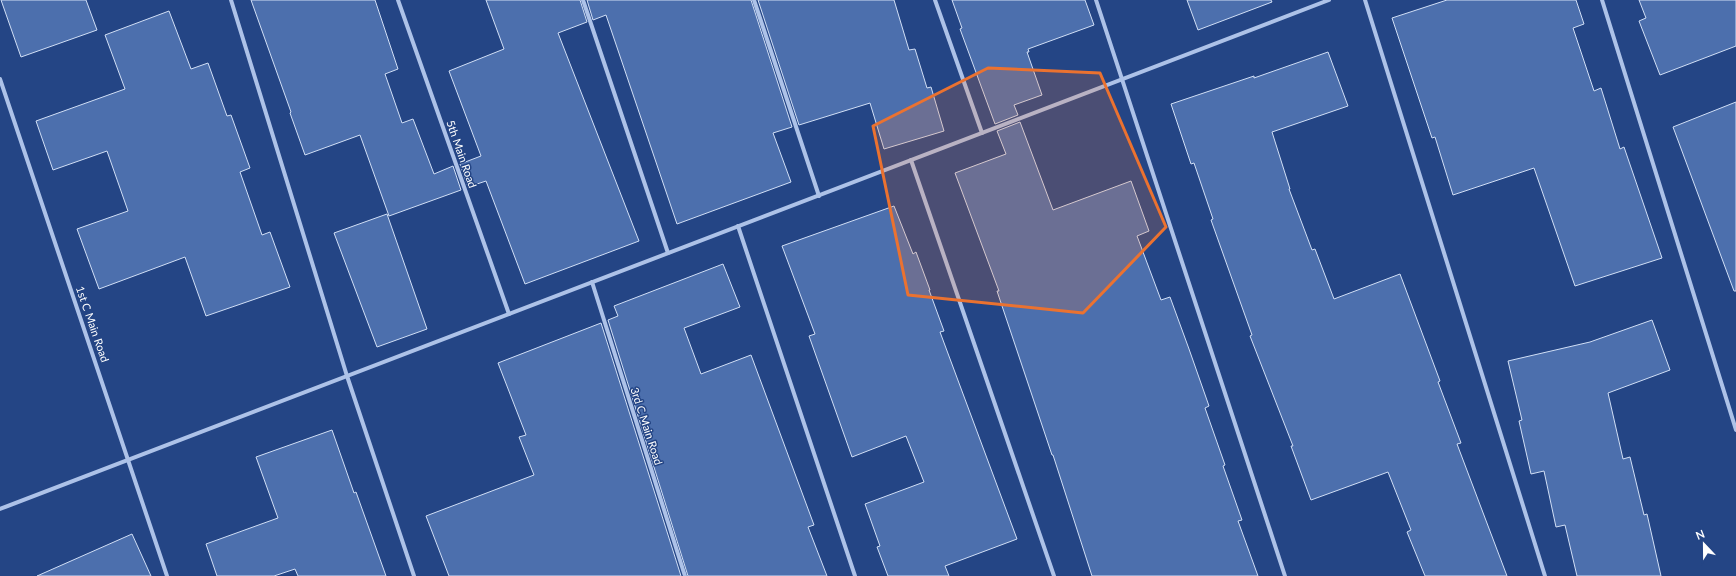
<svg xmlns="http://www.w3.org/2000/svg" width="1736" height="576" font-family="Lato,sans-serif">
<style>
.building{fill:#4c6fad;stroke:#d1dff6}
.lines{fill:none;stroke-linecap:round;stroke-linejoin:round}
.street{stroke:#adc2e8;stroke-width:4}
.marked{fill:#eb7230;fill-opacity:0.2;stroke:#eb7230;stroke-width:3;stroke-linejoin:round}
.labels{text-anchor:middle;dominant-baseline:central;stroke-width:3;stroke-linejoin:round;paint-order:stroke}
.street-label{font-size:11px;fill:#fff;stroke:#244585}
</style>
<rect width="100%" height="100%" fill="#244585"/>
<g class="building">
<polygon points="1,0 86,0 97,30 21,57"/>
<polygon points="251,0 375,0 398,69 385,74 402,123 413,119 434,174 453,166 461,190 389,216 360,135 305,155 290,113 291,112"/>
<polygon points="486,0 580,0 587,22 558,33 639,241 525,284 486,181 468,187 460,164 481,156 449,71 504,49"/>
<polygon points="587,0 751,0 792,127 773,133 791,182 677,224 606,15 593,20"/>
<polygon points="758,0 894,0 909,50 915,49 927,88 931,87 944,131 884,149 870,103 799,125"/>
<polygon points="952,0 1085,0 1094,25 1028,49 1029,52 1027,52 1042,95 1014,105 1018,115 995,124 960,29 962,28"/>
<polygon points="1187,0 1271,0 1272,2 1198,30"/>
<polygon points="1447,0 1576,0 1584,24 1573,28 1594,91 1601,88 1620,149 1624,147 1662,258 1575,286 1534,168 1453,195 1435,137 1432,138 1392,18"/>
<polygon points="1639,0 1736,0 1736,46 1660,75 1639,21 1646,18"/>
<polygon points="169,11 191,69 208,63 227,116 231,115 250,168 240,172 262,235 270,232 290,287 206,316 185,257 99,289 77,229 128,211 107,151 53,170 36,121 125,89 105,35"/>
<polygon points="1328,52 1348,106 1272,132 1290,189 1289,189 1312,250 1315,249 1334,299 1400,274 1440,381 1438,382 1461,443 1457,444 1507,576 1425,576 1407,532 1411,530 1388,472 1311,500 1291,446 1293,446 1250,336 1252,335 1211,220 1213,219 1194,163 1191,164 1171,104 1254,76 1254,78"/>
<polygon points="1736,102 1736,291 1734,291 1673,127"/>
<polygon points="1020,122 1053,210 1131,181 1149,231 1137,236 1161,300 1170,297 1189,349 1209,406 1205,408 1225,465 1223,466 1242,520 1238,521 1258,576 1092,576 1053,455 1052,455 997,291 999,291 955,173 1006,154 997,131"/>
<polygon points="894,206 913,254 916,252 930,290 929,290 944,331 940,332 1017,539 945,566 949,576 888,576 877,547 880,546 865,504 924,482 906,436 852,457 809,336 815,334 782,246"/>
<polygon points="387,214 427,329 377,347 334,233"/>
<polygon points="723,264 740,307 684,328 701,374 751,355 814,525 808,527 827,576 688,576 608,320 618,316 614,306"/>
<polygon points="1652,320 1670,370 1608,393 1623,459 1630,457 1644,515 1647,514 1661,576 1577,576 1565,525 1556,527 1544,471 1531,474 1519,421 1522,420 1508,361 1590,342"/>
<polygon points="601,323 681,576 449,576 426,516 534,475 519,437 526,435 498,363"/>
<polygon points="332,430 354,493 356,492 386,576 298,576 295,569 274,576 217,576 206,544 278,518 256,457"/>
<polygon points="132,534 151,576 37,576"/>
</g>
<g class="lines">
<g class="street">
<polyline points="231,0 347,376 414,576"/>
<polyline points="398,0 509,314"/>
<polyline points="583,0 668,253"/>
<polyline points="754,0 819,196"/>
<polyline points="935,0 982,133"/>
<polyline points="1096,0 1285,576"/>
<polyline points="1365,0 1545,576"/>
<polyline points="1602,0 1736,430"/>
<polyline points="0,79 167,576"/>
<polyline points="911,160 1054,576"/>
<polyline points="738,226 855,576"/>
<polyline points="592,282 685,576"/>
<polyline points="0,509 1329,0"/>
</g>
</g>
<path class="marked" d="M988,68L1100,73L1166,227L1083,313L908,295L873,126Z"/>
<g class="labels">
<g class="street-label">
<text transform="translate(462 154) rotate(71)">5th Main Road</text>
<text transform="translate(93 324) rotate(71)">1st C Main Road</text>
<text transform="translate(647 426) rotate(72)">3rd C Main Road</text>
</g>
</g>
<g transform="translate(1704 544) rotate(338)" stroke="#244585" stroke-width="3" paint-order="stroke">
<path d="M0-3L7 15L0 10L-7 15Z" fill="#ffffff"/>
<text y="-6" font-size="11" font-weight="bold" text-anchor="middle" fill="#ffffff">N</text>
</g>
</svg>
